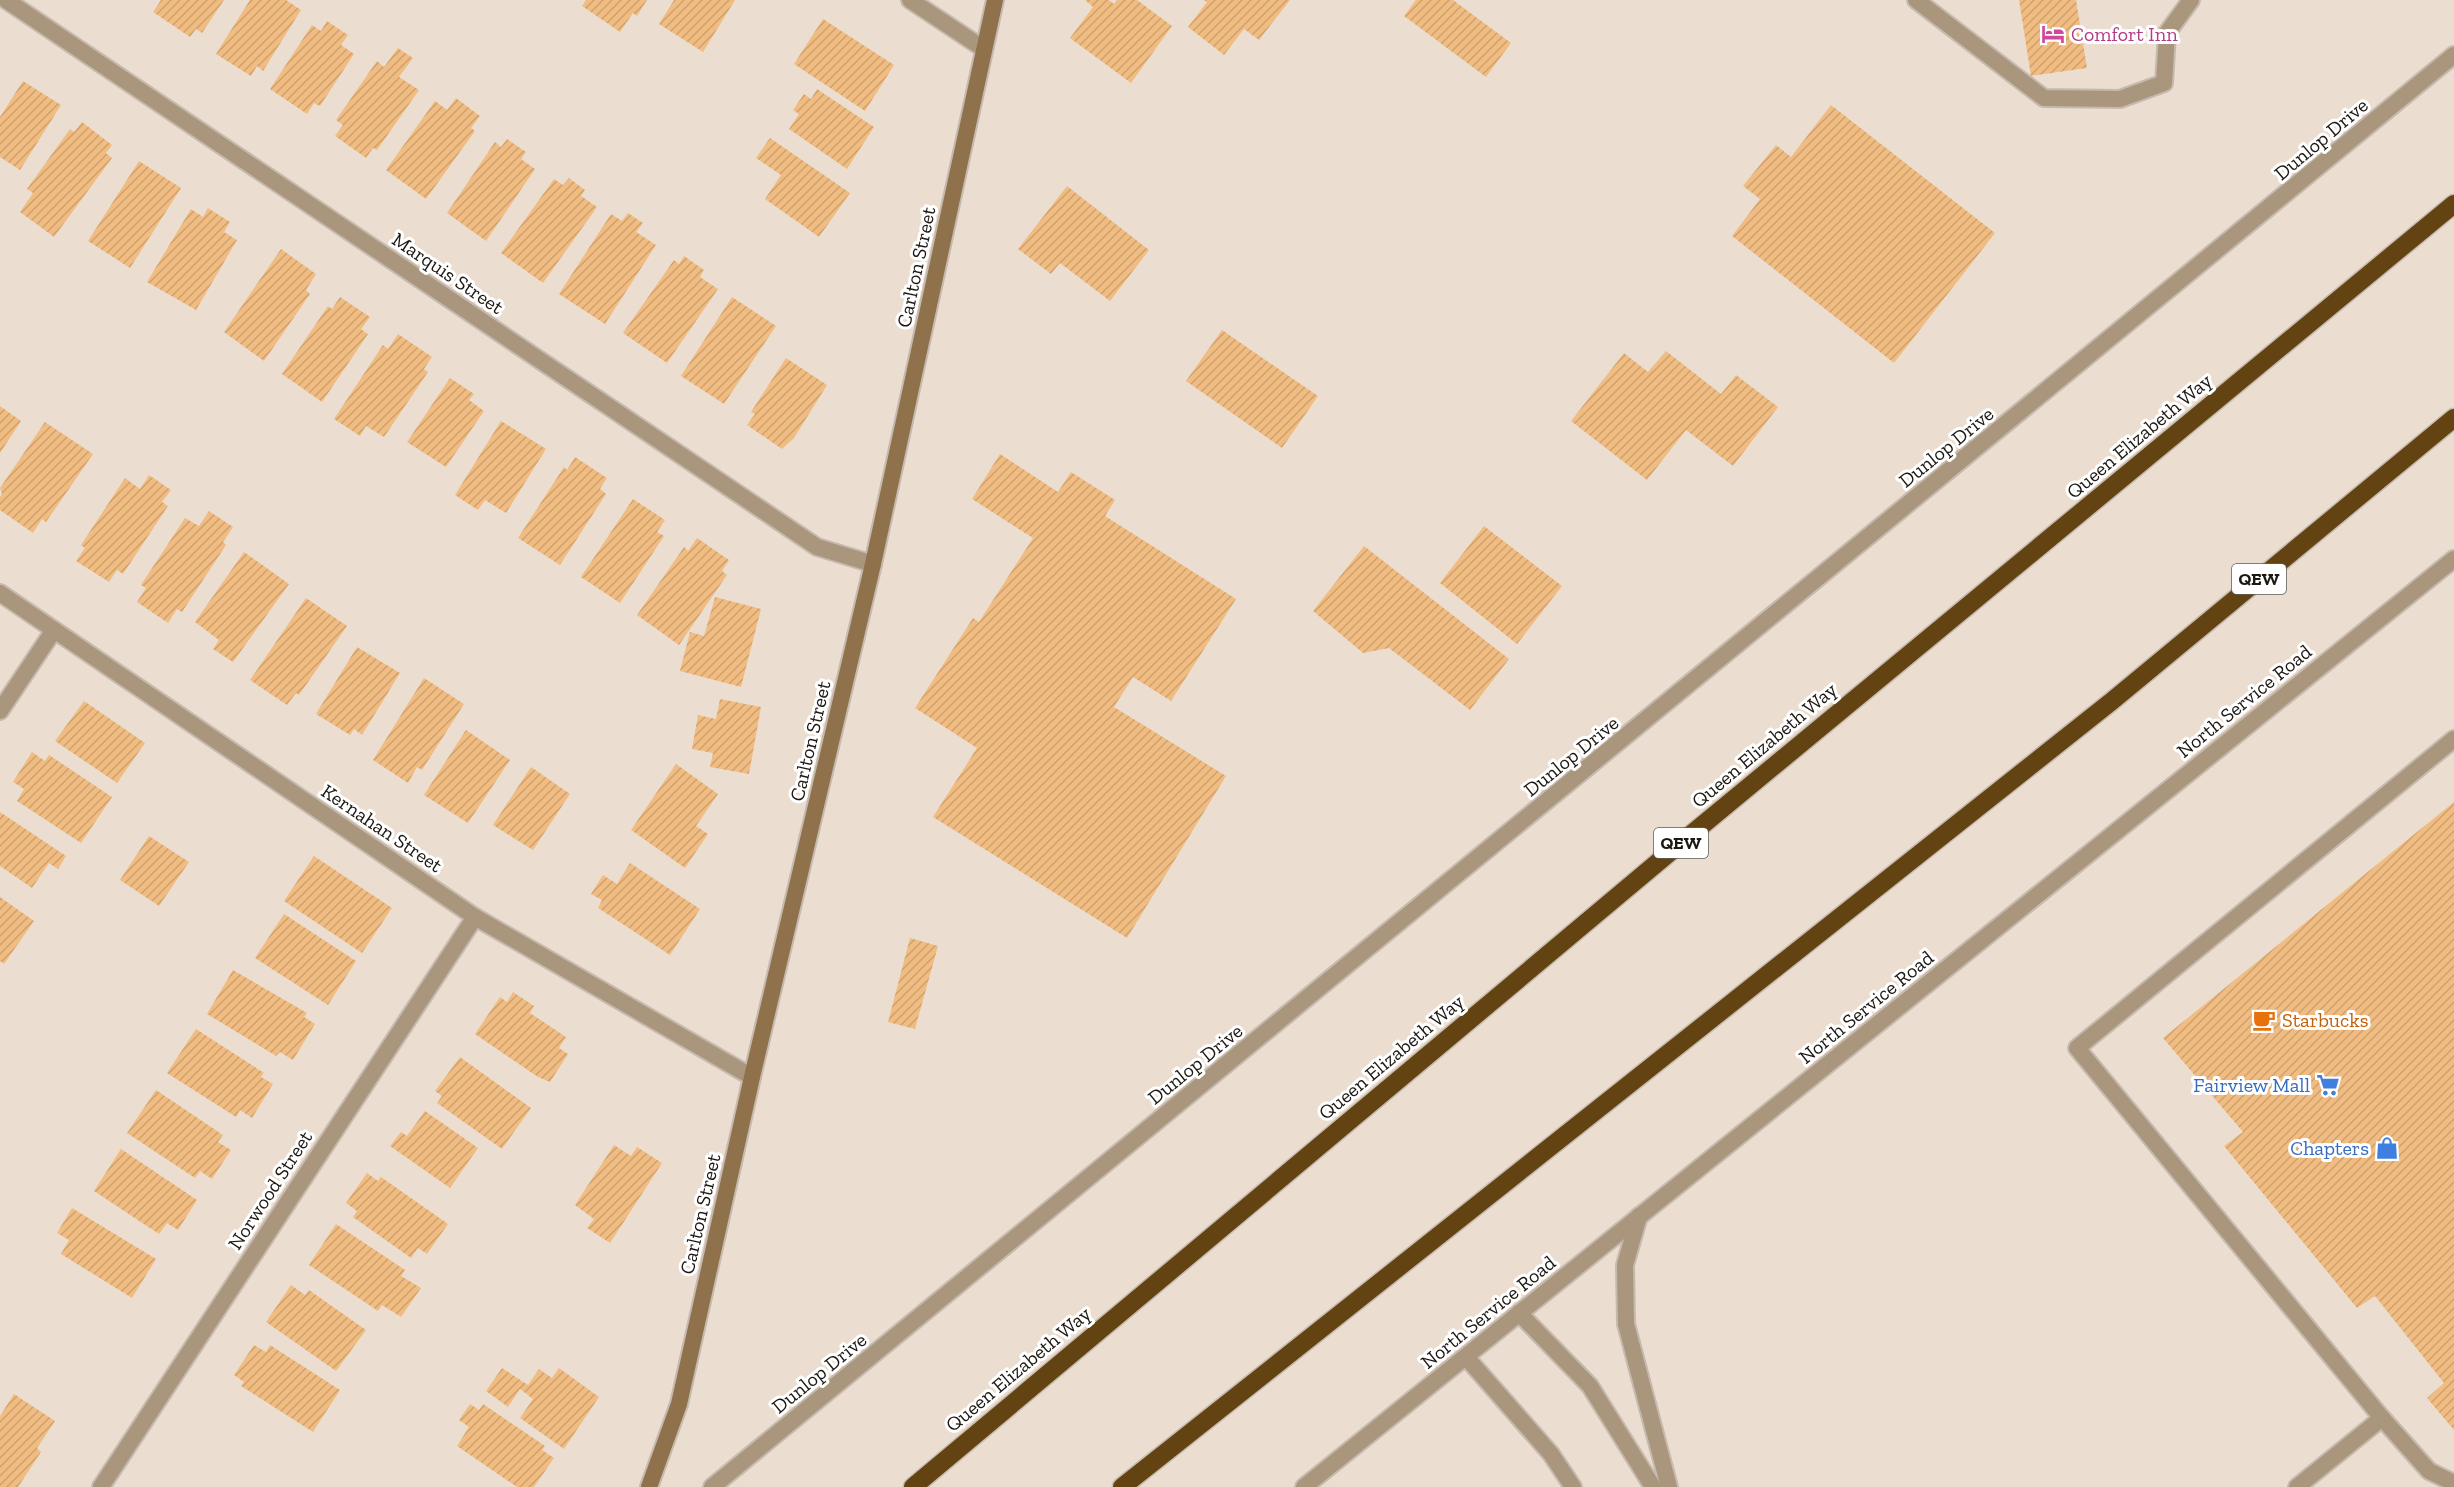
<svg xmlns="http://www.w3.org/2000/svg" width="2454" height="1487" font-family="'Zilla Slab',serif">
<style>
.building{fill:url(#building-hatch)}
.lines{fill:none;stroke-linecap:round;stroke-linejoin:round}
.service-casing{stroke:#c6baaf;stroke-width:20}
.minor-casing{stroke:#c6baaf;stroke-width:20}
.tertiary-casing{stroke:#c6baaf;stroke-width:20}
.secondary-casing{stroke:#c6baaf;stroke-width:20}
.motorway-casing{stroke:#c6baaf;stroke-width:21}
.service{stroke:#aa967c;stroke-width:16}
.minor{stroke:#aa967c;stroke-width:16}
.tertiary{stroke:#aa967c;stroke-width:16}
.secondary{stroke:#8f714b;stroke-width:16}
.motorway{stroke:#634311;stroke-width:18}
.labels{text-anchor:middle;dominant-baseline:central;stroke-width:6;stroke-linejoin:round;paint-order:stroke}
.shield{fill:#fff;stroke:#5f5d59;stroke-width:1.5}
.shield-label{font-size:18px;font-weight:bold;fill:#1b1712}
.hotel-label{font-size:20px;fill:#b23c85;stroke:#fff;text-anchor:start}
.street-label{font-size:20px;fill:#1b1712;stroke:#fff}
.food-label{font-size:20px;fill:#c56008;stroke:#fff;text-anchor:start}
.shop-label{font-size:20px;fill:#366cbe;stroke:#fff;text-anchor:end}
</style>
<defs>
<pattern id="building-hatch" width="6" height="6" patternUnits="userSpaceOnUse" patternTransform="scale(1.5)"><rect width="6" height="6" fill="#f1bc81"/><path d="M-1 1l2-2M0 6l6-6M5 7l2-2" fill="none" stroke="#cea16e"/></pattern>
</defs>
<rect width="100%" height="100%" fill="#ebded1"/>
<g class="building">
<polygon points="161,0 224,0 202,33 196,29 190,37 153,12"/>
<polygon points="250,0 286,0 301,10 263,71 257,66 251,76 216,54"/>
<polygon points="586,0 647,0 637,16 633,13 620,32 582,6"/>
<polygon points="674,0 735,0 703,52 659,24"/>
<polygon points="1085,0 1109,0 1114,4 1117,0 1137,0 1172,26 1131,83 1070,38 1093,7"/>
<polygon points="1204,0 1290,0 1259,40 1244,29 1224,55 1188,27 1207,2"/>
<polygon points="1416,0 1453,0 1511,43 1486,77 1404,16"/>
<polygon points="2019,0 2076,0 2087,68 2031,76"/>
<polygon points="823,19 894,65 865,111 794,64"/>
<polygon points="327,21 348,35 341,45 354,54 320,106 314,103 307,114 270,89 312,25 321,31"/>
<polygon points="398,48 413,58 399,77 419,90 377,150 373,148 366,158 335,136 343,125 336,120 377,61 384,67"/>
<polygon points="23,81 61,105 20,170 0,157 0,117"/>
<polygon points="817,89 874,127 847,169 789,129 799,114 793,110 804,94 811,99"/>
<polygon points="456,98 480,116 471,128 475,131 426,199 386,170 435,101 447,110"/>
<polygon points="1831,105 1995,233 1894,363 1732,236 1760,199 1743,186 1776,145 1791,157"/>
<polygon points="82,122 112,145 106,153 112,158 54,237 20,212 33,193 27,189 70,129 74,132"/>
<polygon points="770,138 850,193 819,237 765,199 781,175 756,158"/>
<polygon points="507,139 526,152 521,159 535,169 486,241 447,213 495,142 501,147"/>
<polygon points="139,161 181,188 130,268 88,241"/>
<polygon points="569,178 585,190 581,196 597,207 543,283 501,253 554,179 563,185"/>
<polygon points="1067,186 1149,250 1110,301 1060,263 1051,274 1018,249"/>
<polygon points="208,208 230,222 224,232 237,240 196,310 147,282 191,209 203,217"/>
<polygon points="628,213 643,223 636,232 656,245 605,324 559,294 611,214 622,221"/>
<polygon points="281,249 316,274 306,290 310,294 264,361 224,332"/>
<polygon points="684,256 704,270 700,277 718,289 667,363 623,333 674,260 679,264"/>
<polygon points="340,297 370,317 361,329 368,334 322,402 282,374 328,306 332,309"/>
<polygon points="732,297 776,326 724,404 681,376"/>
<polygon points="1222,330 1318,396 1282,448 1186,381"/>
<polygon points="398,334 432,357 424,369 428,372 384,437 366,426 360,436 334,419 383,345 388,349"/>
<polygon points="1666,351 1721,394 1736,375 1778,407 1733,466 1686,430 1647,480 1571,421 1624,353 1648,372"/>
<polygon points="786,358 827,385 794,438 782,449 747,425 755,414 751,412"/>
<polygon points="450,378 474,394 469,400 484,411 446,467 407,442"/>
<polygon points="0,406 21,421 0,453"/>
<polygon points="501,421 546,449 506,513 485,500 478,510 455,495"/>
<polygon points="45,422 93,454 46,522 42,519 33,533 0,510 0,497 2,494 0,488"/>
<polygon points="1000,454 1058,492 1071,472 1115,500 1105,516 1236,599 1171,701 1133,677 1114,707 1226,776 1127,938 933,817 977,748 915,708 973,618 979,622 1033,538 972,499"/>
<polygon points="575,457 607,478 600,489 606,494 560,565 518,538 564,467 567,470"/>
<polygon points="149,475 171,490 162,502 168,506 123,574 117,570 109,582 76,561 85,548 81,545 125,478 140,489"/>
<polygon points="633,499 665,520 657,532 664,536 620,603 581,577"/>
<polygon points="209,511 233,527 223,542 226,545 182,612 177,609 168,623 137,602 146,588 141,585 185,518 199,526"/>
<polygon points="1484,526 1562,586 1517,644 1440,583"/>
<polygon points="697,538 729,560 722,571 727,575 679,645 637,615 684,547 688,551"/>
<polygon points="1364,546 1509,659 1470,710 1389,648 1363,653 1313,611"/>
<polygon points="244,552 289,584 233,662 213,649 219,640 195,622"/>
<polygon points="715,597 761,609 741,687 680,671 690,632 704,636"/>
<polygon points="306,598 347,626 299,695 296,693 287,705 250,680"/>
<polygon points="357,647 400,673 362,735 354,729 350,735 316,714"/>
<polygon points="424,678 464,704 422,770 417,767 408,783 373,760"/>
<polygon points="720,699 761,707 749,774 710,767 713,753 692,749 698,715 716,719"/>
<polygon points="84,701 145,743 117,783 55,741"/>
<polygon points="466,730 510,760 468,823 424,795"/>
<polygon points="32,752 45,761 49,755 112,797 81,843 17,801 24,789 13,782"/>
<polygon points="676,764 718,794 696,826 708,834 685,868 631,830"/>
<polygon points="531,767 570,794 533,850 493,825"/>
<polygon points="2454,802 2454,1430 2427,1398 2444,1383 2375,1296 2357,1308 2224,1146 2243,1132 2163,1038"/>
<polygon points="0,812 66,856 58,869 49,863 32,888 0,866"/>
<polygon points="149,836 189,862 159,906 120,880"/>
<polygon points="314,856 392,908 362,953 284,901"/>
<polygon points="630,863 700,909 670,955 598,908 602,900 591,894 603,875 617,884"/>
<polygon points="0,897 34,921 4,964 0,961"/>
<polygon points="284,914 356,961 328,1005 255,958"/>
<polygon points="910,938 938,946 915,1029 888,1022"/>
<polygon points="233,970 307,1013 304,1017 315,1024 293,1060 280,1052 276,1056 207,1014"/>
<polygon points="513,992 534,1006 530,1013 566,1037 559,1048 568,1054 550,1082 538,1077 475,1034 500,997 507,1002"/>
<polygon points="196,1029 264,1073 261,1077 273,1084 252,1118 240,1110 236,1117 167,1073"/>
<polygon points="460,1057 531,1108 502,1149 437,1103 442,1096 435,1091"/>
<polygon points="156,1090 223,1135 218,1142 231,1150 212,1179 200,1171 195,1178 127,1133"/>
<polygon points="425,1111 478,1148 450,1188 390,1146 401,1132 407,1136"/>
<polygon points="614,1145 631,1156 637,1147 662,1163 610,1243 587,1228 594,1219 575,1205"/>
<polygon points="121,1149 197,1200 178,1230 167,1223 159,1234 94,1191"/>
<polygon points="367,1173 378,1181 381,1177 448,1224 427,1254 418,1248 411,1258 353,1217 357,1211 346,1203"/>
<polygon points="72,1208 156,1259 132,1298 61,1254 69,1240 57,1233"/>
<polygon points="336,1224 405,1270 401,1276 421,1288 401,1317 382,1305 378,1311 309,1265"/>
<polygon points="291,1285 305,1295 309,1290 366,1330 336,1371 266,1322"/>
<polygon points="254,1345 266,1352 270,1345 340,1390 313,1432 241,1386 244,1382 234,1375"/>
<polygon points="502,1368 528,1385 539,1369 552,1378 559,1368 599,1397 564,1449 520,1418 533,1399 520,1389 508,1407 486,1391"/>
<polygon points="14,1394 55,1421 37,1448 41,1452 18,1487 0,1487 0,1416"/>
<polygon points="470,1404 479,1410 483,1404 545,1446 542,1450 554,1458 534,1487 517,1487 457,1446 469,1427 459,1420"/>
</g>
<g class="lines">
<g class="service-casing">
<g id="service">
<polyline points="1916,0 2044,98 2120,99 2164,83 2167,33 2191,0"/>
<polyline points="2454,739 2077,1048 2382,1418 2429,1471 2454,1483"/>
<polyline points="1639,1216 1625,1265 1626,1324 1669,1487"/>
<polyline points="1519,1313 1590,1386 1653,1487"/>
<polyline points="1466,1357 1551,1454 1573,1487"/>
<polyline points="2297,1487 2382,1418"/>
</g>
</g>
<g class="minor-casing">
<g id="minor">
<polyline points="6,0 817,547 873,564"/>
<polyline points="910,0 984,49"/>
<polyline points="0,593 475,917 752,1077"/>
<polyline points="0,711 54,630"/>
<polyline points="101,1487 475,917"/>
</g>
</g>
<g class="tertiary-casing">
<g id="tertiary">
<polyline points="712,1487 2454,55"/>
<polyline points="1304,1487 2454,559"/>
</g>
</g>
<g class="secondary-casing">
<polyline id="secondary" points="649,1487 679,1404 752,1077 873,564 995,0"/>
</g>
<g class="motorway-casing">
<g id="motorway">
<polyline points="913,1487 1694,832 2454,204"/>
<polyline points="1122,1487 2112,701 2454,418"/>
</g>
</g>
<use href="#service" class="service"/>
<use href="#minor" class="minor"/>
<use href="#tertiary" class="tertiary"/>
<use href="#secondary" class="secondary"/>
<use href="#motorway" class="motorway"/>
</g>
<defs>
<g id="hotel-bare" transform="scale(1.8)"><path d="M-6-4.5h1.5V1H6V5H4.5V3h-9V5H-6ZM-4 0a1.8 1.8 0 1 1 3.6 0ZM.5 0V-2.5h3Q6-2.5 6 0Z" fill="#d1479c" stroke="#fff" stroke-width="2.5" paint-order="stroke"/></g>
<g id="cafe-bare" transform="scale(1.8)"><path d="M-5.5-4.5H6V0H3Q3 3.5 0 3.5H-2.5Q-5.5 3.5-5.5 0ZM3-3.2v2h1.7v-2ZM-6 4.5H4V6H-6Z" fill="#e8710a" stroke="#fff" stroke-width="2.5" paint-order="stroke"/></g>
<g id="supermarket-bare" transform="scale(1.8)"><path d="M-6-5.5h2.5l.6 2H6L4.5 2H-2.5L-4.4-4H-6ZM-1.5 3.2a1.3 1.3 0 1 0 .1 0ZM3 3.2a1.3 1.3 0 1 0 .1 0Z" fill="#3f7fe0" stroke="#fff" stroke-width="2.5" paint-order="stroke"/></g>
<g id="shop-bare" transform="scale(1.8)"><path d="M-5-2.5h2.3a2.7 3.5 0 0 1 5.4 0H5L5.5 6h-11ZM-1.5-2.5h3a1.5 2.3 0 0 0-3 0Z" fill="#3f7fe0" stroke="#fff" stroke-width="2.5" paint-order="stroke"/></g>
</defs>
<g fill-rule="evenodd">
<use href="#hotel-bare" x="2053" y="34"/>
<use href="#cafe-bare" x="2264" y="1020"/>
<use href="#supermarket-bare" x="2328" y="1085"/>
<use href="#shop-bare" x="2387" y="1148"/>
</g>
<g class="labels">
<g class="shield">
<rect x="2232" y="564" width="54" height="30" rx="4.5"/>
<rect x="1654" y="828" width="54" height="30" rx="4.5"/>
</g>
<g class="shield-label">
<text x="2259" y="579">QEW</text>
<text x="1681" y="843">QEW</text>
</g>
<g class="hotel-label">
<text x="2071" y="34">Comfort Inn</text>
</g>
<g class="street-label">
<text transform="translate(2321 139) rotate(-40)">Dunlop Drive</text>
<text transform="translate(916 267) rotate(-78)">Carlton Street</text>
<text transform="translate(448 273) rotate(34)">Marquis Street</text>
<text transform="translate(2139 436) rotate(-40)">Queen Elizabeth Way</text>
<text transform="translate(1946 447) rotate(-39)">Dunlop Drive</text>
<text transform="translate(2244 701) rotate(-39)">North Service Road</text>
<text transform="translate(810 741) rotate(-77)">Carlton Street</text>
<text transform="translate(1764 745) rotate(-40)">Queen Elizabeth Way</text>
<text transform="translate(1571 756) rotate(-39)">Dunlop Drive</text>
<text transform="translate(382 828) rotate(34)">Kernahan Street</text>
<text transform="translate(1866 1007) rotate(-39)">North Service Road</text>
<text transform="translate(1391 1057) rotate(-40)">Queen Elizabeth Way</text>
<text transform="translate(1195 1064) rotate(-39)">Dunlop Drive</text>
<text transform="translate(270 1190) rotate(-57)">Norwood Street</text>
<text transform="translate(700 1214) rotate(-77)">Carlton Street</text>
<text transform="translate(1488 1312) rotate(-39)">North Service Road</text>
<text transform="translate(1018 1369) rotate(-40)">Queen Elizabeth Way</text>
<text transform="translate(819 1373) rotate(-39)">Dunlop Drive</text>
</g>
<g class="food-label">
<text x="2282" y="1020">Starbucks</text>
</g>
<g class="shop-label">
<text x="2310" y="1085">Fairview Mall</text>
<text x="2369" y="1148">Chapters</text>
</g>
</g>
</svg>
